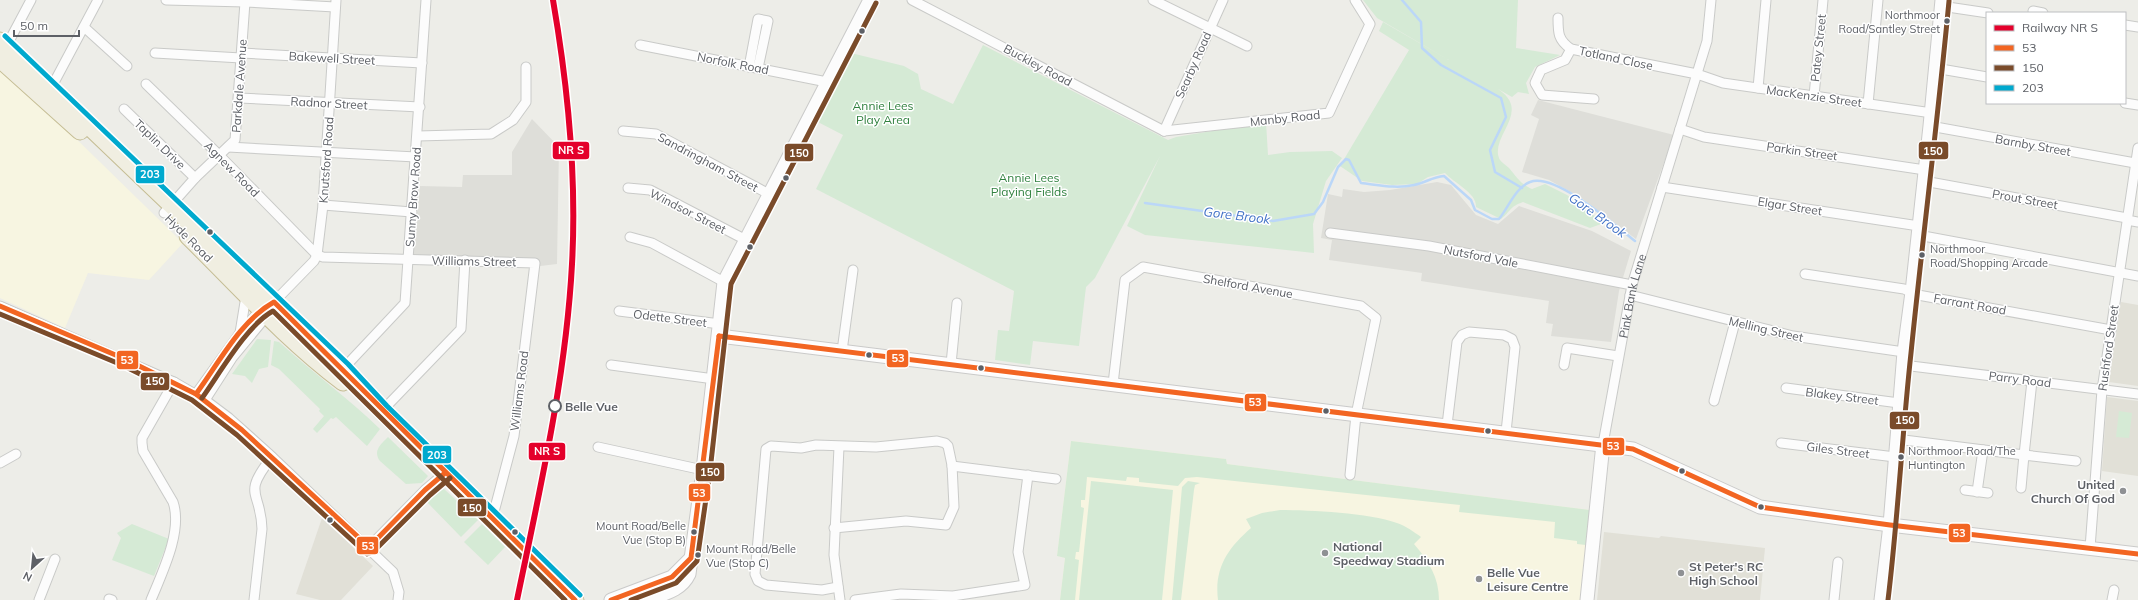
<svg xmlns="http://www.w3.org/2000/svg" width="2138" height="600" font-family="Mulish,sans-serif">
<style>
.commercial{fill:#f7f5e1}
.industrial{fill:#deded9}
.education{fill:#e1e0d7}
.green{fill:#d5ead5}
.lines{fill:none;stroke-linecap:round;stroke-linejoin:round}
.stream{stroke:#bbd7f8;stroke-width:2.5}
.street-casing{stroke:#c9cac8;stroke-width:11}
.secondary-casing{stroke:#cacac9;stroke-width:15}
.highway-casing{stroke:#c5bd94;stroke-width:19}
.street{stroke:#fcfcfc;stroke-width:9}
.secondary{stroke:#fcfcfc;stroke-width:13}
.highway{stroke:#f0eee1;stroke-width:17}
.bus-1-casing{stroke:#fff;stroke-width:8}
.bus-2-casing{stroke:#fff;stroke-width:8}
.bus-3-casing{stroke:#fff;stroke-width:8}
.bus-1{stroke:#f26522;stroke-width:5}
.bus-2{stroke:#7a4b2a;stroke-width:5}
.bus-3{stroke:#00a9ce;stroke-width:5}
.rail-1-casing{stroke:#fff;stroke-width:9}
.rail-1{stroke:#e4002b;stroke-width:6}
.bus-dot{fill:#5d6066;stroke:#fff;stroke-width:1.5}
.stop-dot{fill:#fff;stroke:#5d6066;stroke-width:2}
.poi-dot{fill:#8f9194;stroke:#fff;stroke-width:1.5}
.labels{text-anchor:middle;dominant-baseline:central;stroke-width:3;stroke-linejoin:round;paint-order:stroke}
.bus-label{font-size:11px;fill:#5d6066;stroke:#fff;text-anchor:start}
.street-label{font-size:12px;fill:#5d6066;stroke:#fff}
.park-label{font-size:12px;fill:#30813f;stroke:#fff}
.stop-label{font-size:12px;font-weight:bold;fill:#5d6066;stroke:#fff;text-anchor:start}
.poi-label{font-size:12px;font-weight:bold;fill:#5d6066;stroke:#fff;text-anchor:start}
.water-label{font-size:13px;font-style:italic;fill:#4373c7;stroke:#fff}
.line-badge{stroke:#fff;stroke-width:1.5}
.badge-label{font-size:11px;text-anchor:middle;font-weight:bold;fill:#fff}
</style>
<rect width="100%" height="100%" fill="#edede8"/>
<g class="commercial">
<polygon points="0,69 58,121 183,243 149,280 88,273 65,328 0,298"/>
<polygon points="1071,441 1226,459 1227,464 1590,510 1580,600 1060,600 1065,558 1057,556"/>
</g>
<g class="industrial">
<polygon points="1538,100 1674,135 1636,239 1580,197 1549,180 1522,172 1539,119 1531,115"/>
<polygon points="532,119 559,147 557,264 532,267 413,256 420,186 462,187 463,175 512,175 512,152"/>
<polygon points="1437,182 1451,185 1476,215 1498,224 1519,206 1592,231 1631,251 1619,291 1611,342 1551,336 1553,324 1546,323 1549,301 1421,281 1422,273 1329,260 1332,240 1321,238 1328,194 1342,197 1343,189 1364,192 1390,190"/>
</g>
<g class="education">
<polygon points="2121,302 2138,305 2138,386 2109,382"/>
<polygon points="2107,397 2138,401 2138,476 2102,471"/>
<polygon points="322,518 373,566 341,600 320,600 296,594"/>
<polygon points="1604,532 1659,538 1661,536 1765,548 1760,600 1597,600"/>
</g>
<g class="green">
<path d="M1363,0H1518L1516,48L1560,55L1535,67L1526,83L1529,94L1518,92L1512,97L1498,89C1501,91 1505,94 1507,97C1524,117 1489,140 1500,160C1502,163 1506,165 1509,168C1517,177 1520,184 1532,189L1545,184L1567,195L1604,223L1590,228L1523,202C1509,207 1511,211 1501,219L1476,207C1477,193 1454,183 1445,173L1428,177L1417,184L1392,185L1362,181L1340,166L1409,50L1379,31L1383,22L1449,60L1377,18Z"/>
<polygon points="983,45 1168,140 1176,137 1266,122 1268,155 1290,152 1332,151 1342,158 1326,181 1313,224 1314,253 1145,235 1127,226 1160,156 1095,278 1086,287 1079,346 1033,341 1030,365 995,360 998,330 1009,331 1014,291 816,189 843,135 816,121 851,53 904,66 918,74 921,89 953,104"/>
<polygon points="257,339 271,340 268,367 259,369 252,383 245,376 232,374"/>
<path d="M274,341L279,342C312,372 348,398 380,429L367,446L336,417L333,419L331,418L317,433L313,429L324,416L319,411L320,409L279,369L271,365Z"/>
<polygon points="2119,411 2132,413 2129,438 2116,437"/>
<path d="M388,437L428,476L422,483L406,484L380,461C373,451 380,445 388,437Z"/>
<polygon points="1071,441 1226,459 1227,464 1590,510 1586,545 1577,544 1577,541 1554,538 1555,522 1459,512 1460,505 1197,477 1185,478 1178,486 1139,482 1139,478 1127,477 1126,481 1087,477 1085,500 1081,500 1081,507 1084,508 1079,552 1076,552 1075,559 1079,560 1075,600 1060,600 1065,558 1057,556"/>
<polygon points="1091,481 1173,490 1162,600 1079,600"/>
<polygon points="1188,481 1200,483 1195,485 1194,490 1181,600 1172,600 1182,487"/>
<polygon points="444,489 478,520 461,537 426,501 436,491"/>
<path d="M1280,510C1311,510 1369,513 1397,523C1406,526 1414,532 1421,537L1414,544C1429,561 1439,578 1439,600H1218C1214,568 1228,548 1251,528L1246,519L1262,513Z"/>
<polygon points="132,524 169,539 154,576 112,560 121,538 117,533"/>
<polygon points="482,524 505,547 488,565 464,542"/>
</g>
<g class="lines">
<g class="stream">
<polyline points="1402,0 1421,22 1422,48 1441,65 1501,98 1506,117 1490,150 1495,172 1522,188"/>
<path d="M1145,203L1273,221L1314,214L1323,202L1338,167L1346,159L1349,160L1361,183C1379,185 1396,189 1414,185C1425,183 1432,177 1444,176L1471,200L1475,210L1492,219H1499C1508,208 1516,187 1530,182C1555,172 1616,226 1635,241"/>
</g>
<g class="street-casing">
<g id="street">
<polyline points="166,0 245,2 335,7"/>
<polyline points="912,0 1164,131"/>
<polyline points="1153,0 1247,46"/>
<polyline points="1941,6 1988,13"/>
<polyline points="2033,11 2043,13"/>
<path d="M1558,18C1558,33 1558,40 1571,49L1697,74L1723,83L1932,113"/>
<polyline points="2125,25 2138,27"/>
<polyline points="84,27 127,66"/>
<polyline points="640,45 827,82"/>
<polyline points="6,47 31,0"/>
<polyline points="1571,49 1565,60 1541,70 1535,83 1542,95 1594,99"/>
<polyline points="155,53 241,58"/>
<polyline points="242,53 422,63"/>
<polyline points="749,67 758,19 768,21 758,68"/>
<polyline points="1935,68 1987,77"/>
<polyline points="146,84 219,155 317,255 323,257 535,263 514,436 495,508 489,516"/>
<polyline points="1758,88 1766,0"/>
<polyline points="49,92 98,0"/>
<polyline points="1814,96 1823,0"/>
<polyline points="239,98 420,107"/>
<polyline points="2125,103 2138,105"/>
<polyline points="1868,104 1878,0"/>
<polyline points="124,109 195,178"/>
<polyline points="1930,126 2135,163"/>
<polyline points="1680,129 1704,137 1925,170"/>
<polyline points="623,131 656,134 769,194"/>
<polyline points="1164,131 1329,113 1370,24 1355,0"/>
<polyline points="1164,131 1223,0"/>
<polyline points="418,136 491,134 513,120 526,102 526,67"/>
<polyline points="228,147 416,157"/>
<polyline points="1924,181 2127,218"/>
<polyline points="1662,187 1919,226"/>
<polyline points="628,188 650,190 746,240"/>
<polyline points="323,205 412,212"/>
<polyline points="164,213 195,178 235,140 245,2"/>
<polyline points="2127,220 2138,222"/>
<polyline points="1330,233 1429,246 1632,285"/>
<polyline points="1918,235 2138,276"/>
<polyline points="630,237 652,243 724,282"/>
<polyline points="1805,274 1904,289 1918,295 2111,330"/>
<polyline points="1630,295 1793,336 1904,352"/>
<polyline points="0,306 174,382 205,400 229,418 268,453 393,572 399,592 398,600"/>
<polyline points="619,311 720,324"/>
<polyline points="240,333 246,296"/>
<polyline points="842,351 853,270"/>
<polyline points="951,364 957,303"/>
<polyline points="611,365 714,379"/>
<polyline points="1564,365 1567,348 1618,356"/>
<polyline points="1903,365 2138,394"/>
<polyline points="343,369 405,303 426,0"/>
<polyline points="1113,384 1125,280 1143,267 1361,306 1376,318 1356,415 1350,475"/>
<polyline points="1786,388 1899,403"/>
<polyline points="196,394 240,333 260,310 274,302 314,261 317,255 323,205 336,0"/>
<polyline points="205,400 232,358 269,313"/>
<polyline points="1714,401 1735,322"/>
<polyline points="382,411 461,329 465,260"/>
<polyline points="1447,425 1457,342 1462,335 1469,332 1504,335 1512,339 1515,347 1506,432"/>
<polyline points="1896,439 2024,455 2032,381"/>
<polyline points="1781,443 1895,457"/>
<path id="s1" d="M1603,444L1632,285L1707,41L1711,0"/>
<polyline points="598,447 703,470"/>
<polyline points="839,447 834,555 840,600"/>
<polyline points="0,463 16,454"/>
<polyline points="952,466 1056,479"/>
<polyline points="2021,488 2024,455 2076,461"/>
<polyline points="1965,490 1988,493"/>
<polyline points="1977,492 1983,450"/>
<polyline points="834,528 906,521 946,525 954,507 952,465 948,446 945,443 937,441 876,447 816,445 801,448 771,446 766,449 755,574 758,581 766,585 822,590 838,587"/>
<polyline points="369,547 425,490 445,473"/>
<polyline points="2090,548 2102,390 2138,148"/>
<polyline points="109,599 112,600"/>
<polyline points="39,600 55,559"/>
<path d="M151,600C162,573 183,531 173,502L143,451L142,443V438L174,382"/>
<path d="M254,600L262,529C261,490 241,496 272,457"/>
<polyline points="855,600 901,594 953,596 1025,585 1018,552 1028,475"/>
<polyline points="1834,600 1838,562"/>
<polyline points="2112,600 2114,590"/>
</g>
</g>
<g class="secondary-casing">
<g id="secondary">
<polyline points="719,336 1633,449 1760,507 1890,525 2138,554"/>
<polyline points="611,600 672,577 691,558"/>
<path d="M647,600C663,594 681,591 689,574L703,470L724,282L870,0"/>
<polyline points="1587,600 1603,444"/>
<polyline points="1881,600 1890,525 1904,352 1912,292 1930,126 1942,0"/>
</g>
</g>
<g class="highway-casing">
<g id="highway">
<polyline points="0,41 343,369 382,411 575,600"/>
<polyline points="0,59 80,131"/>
<path d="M188,236C239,286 286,339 343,382"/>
</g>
</g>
<use href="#street" class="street"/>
<use href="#secondary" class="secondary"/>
<use href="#highway" class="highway"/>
<g class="bus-1-casing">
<g id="bus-1">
<polyline points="0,306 125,359 196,394 242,430 369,547 425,490 445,473"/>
<polyline points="719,336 1633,449 1760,507 1890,525 2138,554"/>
<path d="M196,394C219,363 240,321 274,302L575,600"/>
<polyline points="611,600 672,577 691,558 719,336"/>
</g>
</g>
<g class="bus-2-casing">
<g id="bus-2">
<polyline points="0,314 122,365 192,400 237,435 367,554 373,552 430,495 450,478"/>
<path d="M202,398C220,373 247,325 273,311L565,600"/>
<polyline points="631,600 676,583 697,561 710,471 731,284 876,3"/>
<path d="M1888,600C1898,518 1902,435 1911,353C1923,235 1938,118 1949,1"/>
</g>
</g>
<g class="bus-3-casing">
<polyline id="bus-3" points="5,36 348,364 387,406 580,595"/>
</g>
<use href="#bus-1" class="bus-1"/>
<use href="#bus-2" class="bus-2"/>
<use href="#bus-3" class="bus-3"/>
<g class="rail-1-casing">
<path id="rail-1" d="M517,600C540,489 566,377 572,264C577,175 568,87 553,0"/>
</g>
<use href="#rail-1" class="rail-1"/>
</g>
<g class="bus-dot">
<circle cx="1947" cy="21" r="3.5"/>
<circle cx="862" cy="31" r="3.5"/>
<circle cx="786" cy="178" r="3.5"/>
<circle cx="210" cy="232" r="3.5"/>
<circle cx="750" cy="247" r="3.5"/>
<circle cx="1922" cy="255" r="3.5"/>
<circle cx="869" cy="355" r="3.5"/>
<circle cx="981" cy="368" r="3.5"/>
<circle cx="1326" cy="411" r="3.5"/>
<circle cx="1488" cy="431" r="3.5"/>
<circle cx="1901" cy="457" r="3.5"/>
<circle cx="1682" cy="471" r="3.5"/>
<circle cx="1761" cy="507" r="3.5"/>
<circle cx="330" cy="520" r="3.5"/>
<circle cx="515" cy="532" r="3.5"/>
<circle cx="694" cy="532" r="3.5"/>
<circle cx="698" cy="555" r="3.5"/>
</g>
<circle class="stop-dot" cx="555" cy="406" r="6"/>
<g class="poi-dot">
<circle cx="2123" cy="491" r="4"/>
<circle cx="1325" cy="553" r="4"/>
<circle cx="1681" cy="573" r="4"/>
<circle cx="1479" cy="579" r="4"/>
</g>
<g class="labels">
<g class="bus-label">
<text x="1940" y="15" text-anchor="end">Northmoor<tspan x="1940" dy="14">Road/Santley Street</tspan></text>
<text x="1930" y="249">Northmoor<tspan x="1930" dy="14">Road/Shopping Arcade</tspan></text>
<text x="1908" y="451">Northmoor Road/The<tspan x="1908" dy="14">Huntington</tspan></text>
<text x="686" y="526" text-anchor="end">Mount Road/Belle<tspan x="686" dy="14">Vue (Stop B)</tspan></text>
<text x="706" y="549">Mount Road/Belle<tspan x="706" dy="14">Vue (Stop C)</tspan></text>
</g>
<g class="street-label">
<text transform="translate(1818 48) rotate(-84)">Patey Street</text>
<text transform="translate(332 58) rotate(3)">Bakewell Street</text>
<text transform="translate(1616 58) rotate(12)">Totland Close</text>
<text transform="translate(733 63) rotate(11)">Norfolk Road</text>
<text transform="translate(1038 65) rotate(28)">Buckley Road</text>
<text transform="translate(1193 65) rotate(-66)">Searby Road</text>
<text transform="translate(239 86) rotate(-86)">Parkdale Avenue</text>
<text transform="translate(1814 96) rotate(8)">MacKenzie Street</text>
<text transform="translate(329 103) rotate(3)">Radnor Street</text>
<text transform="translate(1285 118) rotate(-6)">Manby Road</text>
<text transform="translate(160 144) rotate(44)">Taplin Drive</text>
<text transform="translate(2033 145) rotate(10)">Barnby Street</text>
<text transform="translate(1802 151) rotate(8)">Parkin Street</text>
<text transform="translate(326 160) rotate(-86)">Knutsford Road</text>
<text transform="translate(708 162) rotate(28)">Sandringham Street</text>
<text transform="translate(232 169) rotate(45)">Agnew Road</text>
<text transform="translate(413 197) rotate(-86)">Sunny Brow Road</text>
<text transform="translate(2025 199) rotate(10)">Prout Street</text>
<text transform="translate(1790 206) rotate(9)">Elgar Street</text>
<text transform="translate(688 211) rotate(27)">Windsor Street</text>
<text transform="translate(189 238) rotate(45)">Hyde Road</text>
<text transform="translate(1481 256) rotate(11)">Nutsford Vale</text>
<text transform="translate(474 261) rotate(1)">Williams Street</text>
<text transform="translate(1248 286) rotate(10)">Shelford Avenue</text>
<text stroke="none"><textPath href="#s1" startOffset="151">Pink Bank Lane</textPath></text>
<text transform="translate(1970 304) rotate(10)">Farrant Road</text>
<text transform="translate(670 318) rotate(7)">Odette Street</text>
<text transform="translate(1766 329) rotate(13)">Melling Street</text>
<text transform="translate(2108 348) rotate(-82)">Rushford Street</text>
<text transform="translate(2020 379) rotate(7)">Parry Road</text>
<text transform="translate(519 391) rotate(-83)">Williams Road</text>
<text transform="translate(1842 396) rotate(7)">Blakey Street</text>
<text transform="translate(1838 450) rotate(7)">Giles Street</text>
</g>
<g class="park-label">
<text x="883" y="105">Annie Lees<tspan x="883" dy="14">Play Area</tspan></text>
<text x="1029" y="177">Annie Lees<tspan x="1029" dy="14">Playing Fields</tspan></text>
</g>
<g class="stop-label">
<text x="565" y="406">Belle Vue</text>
</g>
<g class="poi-label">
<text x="2115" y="484" text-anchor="end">United<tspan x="2115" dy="14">Church Of God</tspan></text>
<text x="1333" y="546">National<tspan x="1333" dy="14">Speedway Stadium</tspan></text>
<text x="1689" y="566">St Peter's RC<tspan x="1689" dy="14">High School</tspan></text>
<text x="1487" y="572">Belle Vue<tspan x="1487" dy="14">Leisure Centre</tspan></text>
</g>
<g class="water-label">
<text transform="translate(1237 215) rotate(7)">Gore Brook</text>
<text transform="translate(1598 215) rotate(35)">Gore Brook</text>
</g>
</g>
<g class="line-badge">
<rect x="552" y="141" width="38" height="19" rx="4" fill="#e4002b"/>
<rect x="1918" y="141" width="31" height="19" rx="4" fill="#7a4b2a"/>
<rect x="784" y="143" width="30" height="19" rx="4" fill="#7a4b2a"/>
<rect x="135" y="165" width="30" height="19" rx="4" fill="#00a9ce"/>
<rect x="886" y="349" width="23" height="19" rx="4" fill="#f26522"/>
<rect x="116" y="350" width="23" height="20" rx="4" fill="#f26522"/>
<rect x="140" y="372" width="30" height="19" rx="4" fill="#7a4b2a"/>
<rect x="1244" y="393" width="23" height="19" rx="4" fill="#f26522"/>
<rect x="1889" y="411" width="31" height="19" rx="4" fill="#7a4b2a"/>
<rect x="1602" y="437" width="23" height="19" rx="4" fill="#f26522"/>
<rect x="528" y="442" width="38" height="19" rx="4" fill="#e4002b"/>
<rect x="422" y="445" width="30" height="19" rx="4" fill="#00a9ce"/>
<rect x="695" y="462" width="30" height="20" rx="4" fill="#7a4b2a"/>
<rect x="688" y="483" width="23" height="19" rx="4" fill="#f26522"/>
<rect x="457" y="498" width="30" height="19" rx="4" fill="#7a4b2a"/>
<rect x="1948" y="523" width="23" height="20" rx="4" fill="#f26522"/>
<rect x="356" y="536" width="23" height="19" rx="4" fill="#f26522"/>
</g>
<g class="badge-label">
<text x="571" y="154">NR S</text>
<text x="1933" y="155">150</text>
<text x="799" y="157">150</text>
<text x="150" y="178">203</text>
<text x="898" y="362">53</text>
<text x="127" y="364">53</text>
<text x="155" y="385">150</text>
<text x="1255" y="406">53</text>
<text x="1905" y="424">150</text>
<text x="1613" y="450">53</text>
<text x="547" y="455">NR S</text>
<text x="437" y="459">203</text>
<text x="710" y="476">150</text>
<text x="699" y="497">53</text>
<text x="472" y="512">150</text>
<text x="1959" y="537">53</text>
<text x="368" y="550">53</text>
</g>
<rect x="1986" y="12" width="140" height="92" fill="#ffffff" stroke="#bebfc2"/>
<rect x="1994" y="25" width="20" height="6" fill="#e4002b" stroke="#bebfc2"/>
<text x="2022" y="32" font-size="12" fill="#5d6066">Railway NR S</text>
<rect x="1994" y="45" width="20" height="6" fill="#f26522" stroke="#bebfc2"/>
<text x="2022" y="52" font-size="12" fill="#5d6066">53</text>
<rect x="1994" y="65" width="20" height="6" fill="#7a4b2a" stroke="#bebfc2"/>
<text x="2022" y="72" font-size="12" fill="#5d6066">150</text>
<rect x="1994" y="85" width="20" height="6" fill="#00a9ce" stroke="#bebfc2"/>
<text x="2022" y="92" font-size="12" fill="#5d6066">203</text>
<g transform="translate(32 568) rotate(207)" stroke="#ffffff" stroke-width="3" paint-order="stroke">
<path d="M0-3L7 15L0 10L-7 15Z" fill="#5d6066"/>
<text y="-6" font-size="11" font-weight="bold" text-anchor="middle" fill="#5d6066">N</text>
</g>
<path d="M14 30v6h65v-6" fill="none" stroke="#5d6066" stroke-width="2"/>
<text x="20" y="30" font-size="12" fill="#5d6066" stroke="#ffffff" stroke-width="3" paint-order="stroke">50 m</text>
</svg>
